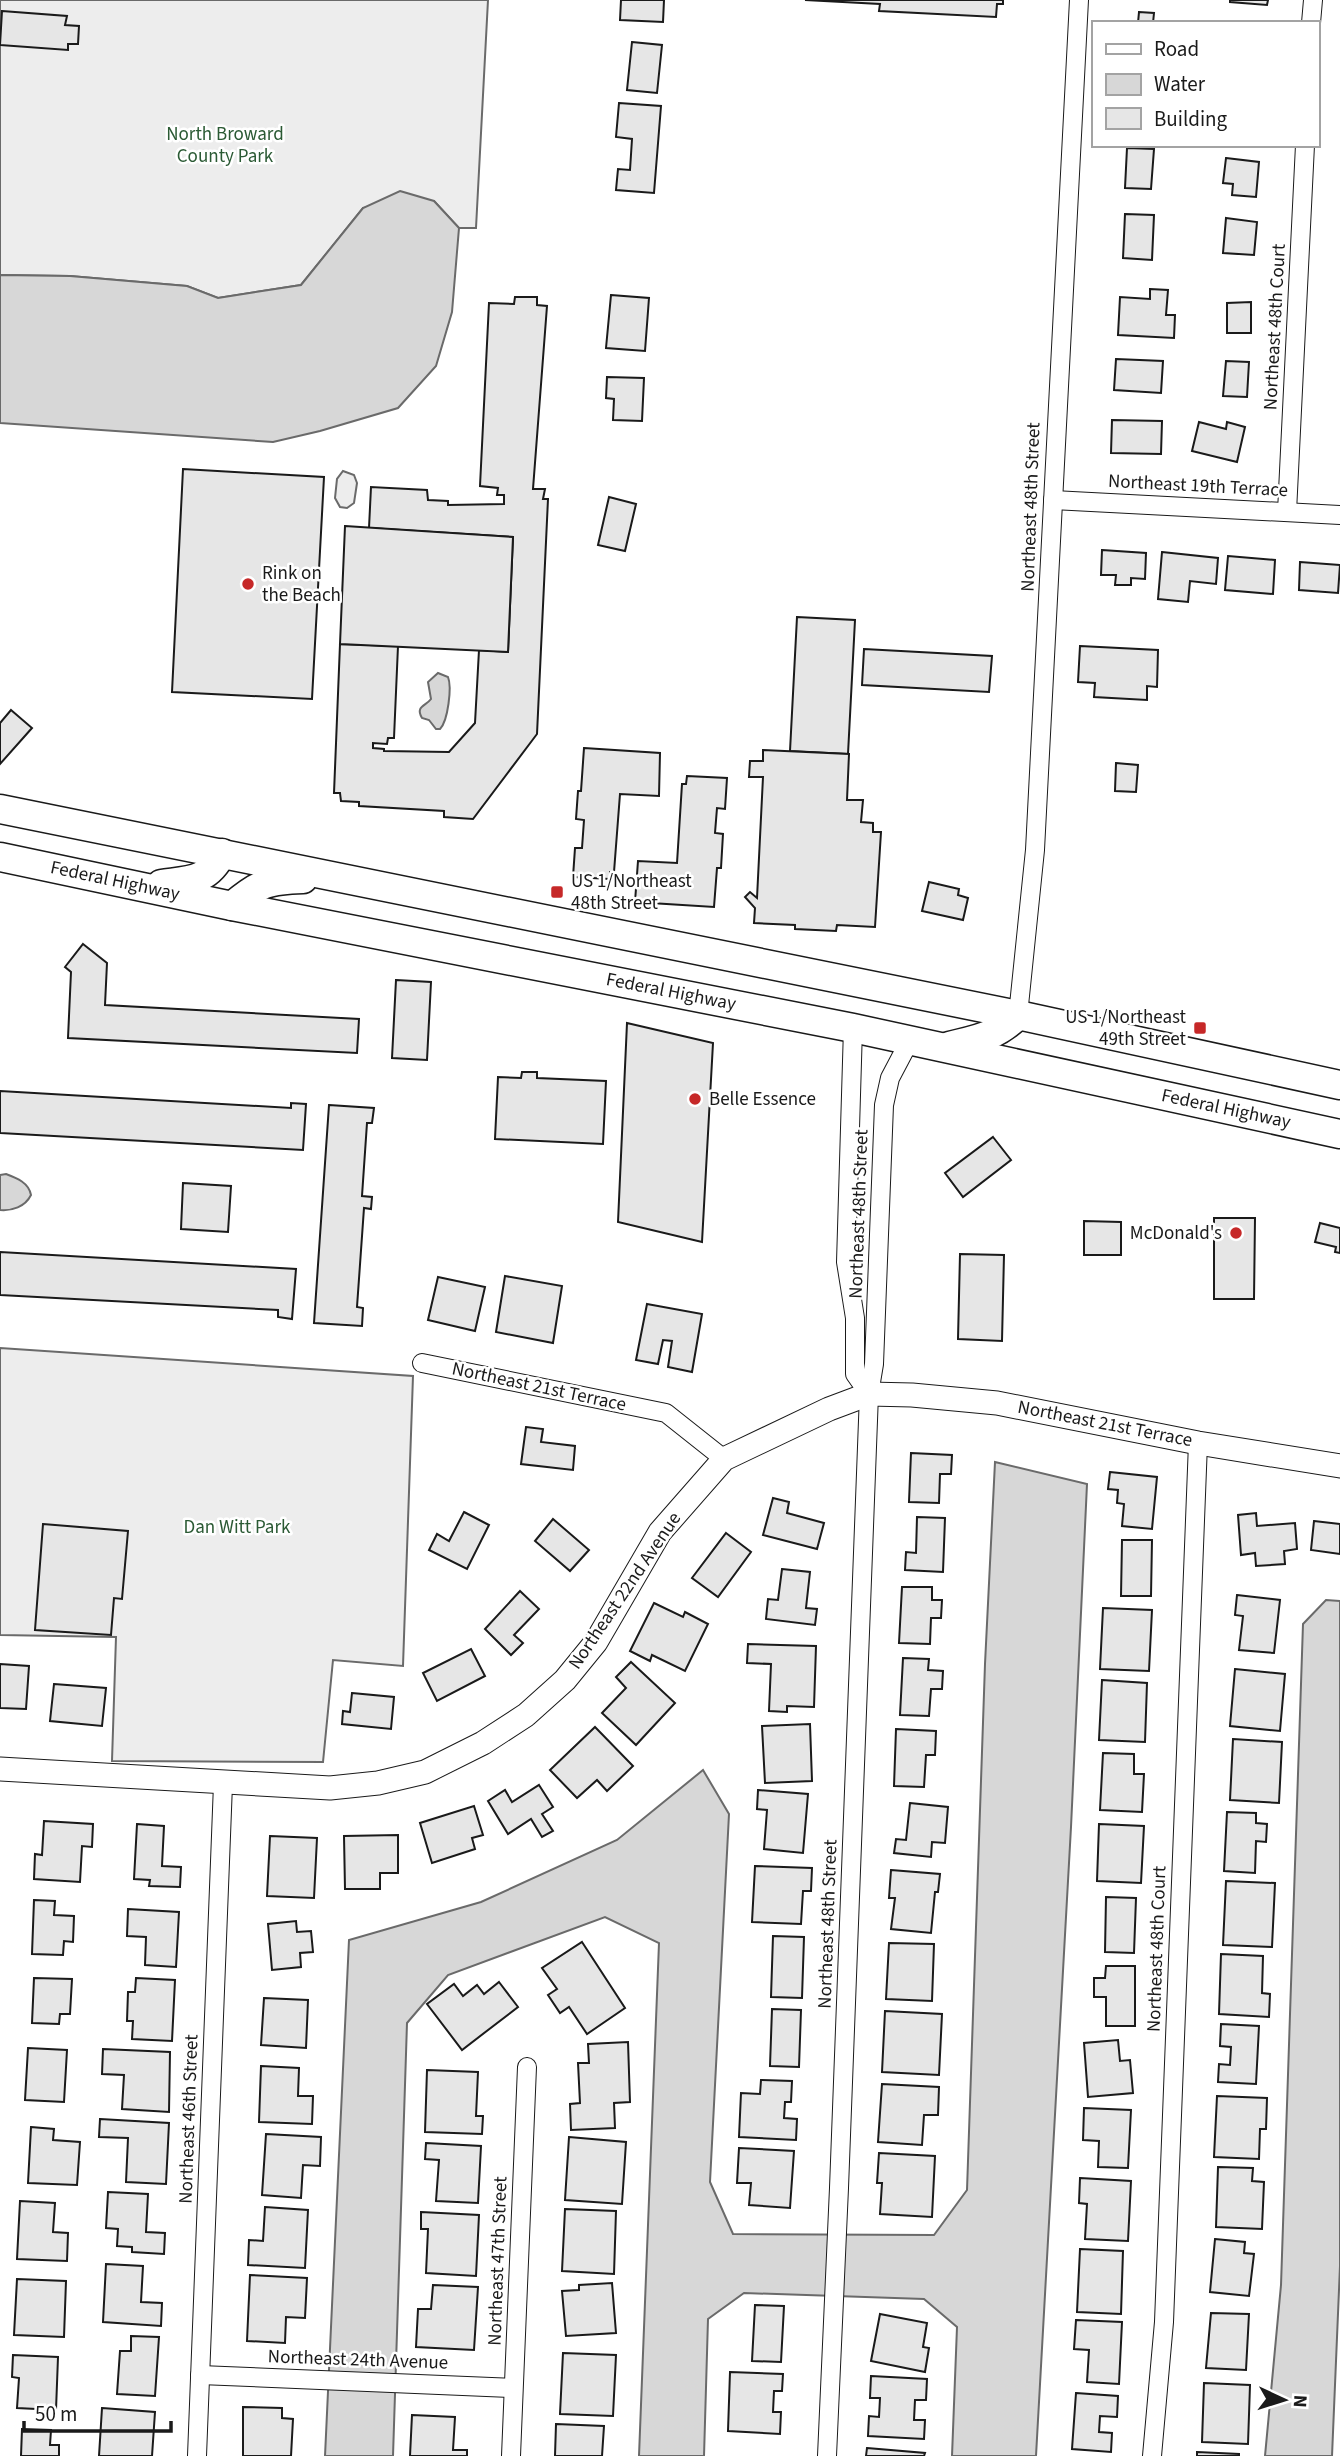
<svg xmlns="http://www.w3.org/2000/svg" width="1340" height="2456" font-family="'Source Sans 3',sans-serif">
<style>
.built{fill:#ededed;stroke:#6a6a6a;stroke-width:2}
.water{fill:#d7d7d7;stroke:#6a6a6a;stroke-width:2}
.building{fill:#e6e6e6;stroke:#1a1a1a;stroke-width:2}
.lines{fill:none;stroke-linecap:round;stroke-linejoin:round}
.minor-casing{stroke:#1a1a1a;stroke-width:20}
.tertiary-casing{stroke:#1a1a1a;stroke-width:25}
.primary-casing{stroke:#1a1a1a;stroke-width:31}
.minor{stroke:#fff;stroke-width:18}
.tertiary{stroke:#fff;stroke-width:23}
.primary{stroke:#fff;stroke-width:28}
.poi-dot{fill:#c62828;stroke:#fff;stroke-width:2.5}
.labels{text-anchor:middle;dominant-baseline:central;stroke-width:5;stroke-linejoin:round;paint-order:stroke}
.park-label{font-size:19px;fill:#2b5a34;stroke:#fff}
.street-label{font-size:19px;fill:#1a1a1a;stroke:#fff}
.poi-label{font-size:19px;fill:#1a1a1a;stroke:#fff;text-anchor:start}
</style>
<rect width="100%" height="100%" fill="#fff"/>
<g class="built">
<polygon points="0,0 488,0 476,228 459,228 434,201 363,208 301,285 218,298 187,286 70,276 0,275"/>
<polygon points="343,471 354,475 357,483 354,503 347,508 340,507 335,498 337,479"/>
<polygon points="0,1348 413,1376 403,1666 333,1660 323,1762 112,1761 116,1637 0,1635"/>
</g>
<g class="water">
<polygon points="400,191 434,201 459,228 452,312 436,366 398,408 320,431 273,442 0,423 0,275 70,276 187,286 218,298 301,285 363,208"/>
<path d="M438,673L448,677C452,687 448,721 440,729H436L429,720L422,718C415,706 426,706 431,699L428,682Z"/>
<path d="M6,1174C17,1178 29,1183 31,1195C25,1207 12,1211 0,1210V1175Z"/>
<polygon points="995,1462 1087,1484 1071,1827 1036,2456 952,2456 957,2327 924,2299 744,2293 708,2319 704,2456 639,2456 659,1943 605,1917 448,1975 407,2023 393,2456 325,2456 349,1940 481,1902 617,1840 703,1770 729,1814 710,2182 733,2234 934,2235 967,2190 985,1664"/>
<polygon points="1326,1600 1340,1601 1340,2266 1332,2456 1265,2456 1281,2285 1303,1624"/>
</g>
<g class="building">
<polygon points="621,0 664,0 663,22 620,20"/>
<polygon points="805,0 1003,0 1003,4 997,4 996,17 879,11 880,4"/>
<polygon points="1230,0 1268,0 1267,5 1230,2"/>
<polygon points="2,11 67,16 65,25 79,26 78,44 68,44 68,50 0,45"/>
<polygon points="1139,12 1154,13 1153,23 1138,23"/>
<polygon points="632,42 662,45 657,93 627,90"/>
<polygon points="619,103 661,106 654,193 616,190 618,169 630,170 632,139 616,137"/>
<polygon points="1127,148 1154,149 1151,189 1125,188"/>
<polygon points="1226,158 1259,162 1256,197 1232,195 1233,184 1223,183"/>
<polygon points="1125,214 1154,215 1152,260 1123,258"/>
<polygon points="1226,218 1257,222 1254,255 1223,253"/>
<polygon points="1150,289 1168,290 1166,315 1175,315 1174,338 1118,335 1120,297 1150,299"/>
<polygon points="611,295 649,298 645,351 606,348"/>
<polygon points="515,297 537,297 537,305 547,306 533,489 545,489 543,499 548,499 537,734 473,819 444,817 444,811 359,806 359,802 341,801 340,793 334,793 340,644 398,646 394,738 388,738 387,744 373,743 373,748 384,749 384,751 449,752 475,723 479,650 508,652 513,537 369,528 371,487 427,490 428,500 448,501 448,505 504,504 504,495 497,495 498,488 480,486 489,303 514,304"/>
<polygon points="1251,302 1251,333 1227,333 1227,303"/>
<polygon points="1116,359 1163,361 1161,393 1114,390"/>
<polygon points="1226,361 1249,362 1247,397 1223,396"/>
<polygon points="607,377 644,378 642,421 613,420 614,399 606,398"/>
<polygon points="1112,420 1162,421 1161,454 1111,453"/>
<polygon points="1199,422 1226,429 1227,422 1245,427 1237,462 1192,451"/>
<polygon points="183,469 324,477 312,699 172,692"/>
<polygon points="609,497 636,504 625,551 598,545"/>
<polygon points="345,526 513,537 508,652 340,644"/>
<polygon points="1102,550 1146,553 1145,579 1131,578 1131,585 1115,585 1116,575 1101,575"/>
<polygon points="1162,552 1218,558 1216,584 1190,581 1188,602 1158,599"/>
<polygon points="1228,556 1275,560 1273,594 1225,590"/>
<polygon points="1300,562 1340,565 1338,593 1299,590"/>
<polygon points="797,617 855,620 848,754 790,751"/>
<polygon points="1080,646 1158,650 1157,687 1147,686 1147,700 1094,697 1095,683 1078,682"/>
<polygon points="864,649 992,656 989,692 862,685"/>
<polygon points="11,710 32,728 0,764 0,723"/>
<polygon points="584,748 660,753 659,796 620,794 614,872 610,872 610,879 573,877 575,848 582,848 584,820 576,819 578,791 581,791"/>
<polygon points="763,750 849,754 847,800 863,800 861,822 873,823 873,832 881,832 875,927 837,925 836,931 795,929 795,925 754,923 755,908 745,897 750,892 757,898 763,777 749,777 750,761 763,761"/>
<polygon points="1116,763 1138,765 1136,792 1115,791"/>
<polygon points="687,776 727,778 725,809 717,808 715,833 723,834 721,868 717,868 714,907 635,902 638,861 677,863 682,784 686,784"/>
<polygon points="929,882 959,889 958,895 968,898 963,920 922,911"/>
<polygon points="83,944 107,963 105,1005 359,1019 357,1053 68,1038 71,972 65,967"/>
<polygon points="396,980 431,982 427,1060 392,1058"/>
<polygon points="627,1023 713,1043 702,1242 618,1222"/>
<polygon points="522,1072 537,1072 537,1078 606,1081 603,1144 495,1139 498,1077 521,1078"/>
<polygon points="0,1091 291,1108 291,1103 306,1104 303,1150 0,1133"/>
<polygon points="329,1105 374,1108 372,1123 367,1123 362,1196 372,1197 371,1209 364,1208 357,1307 363,1308 362,1326 314,1323"/>
<polygon points="993,1137 1011,1160 963,1197 945,1173"/>
<polygon points="183,1183 231,1186 228,1232 181,1229"/>
<polygon points="1214,1218 1255,1218 1254,1299 1214,1299"/>
<polygon points="1084,1221 1121,1222 1121,1255 1084,1255"/>
<polygon points="1320,1223 1340,1228 1340,1253 1335,1252 1336,1247 1315,1242"/>
<polygon points="0,1252 296,1269 292,1319 278,1317 278,1310 0,1295"/>
<polygon points="960,1254 1004,1255 1002,1341 958,1339"/>
<polygon points="505,1276 562,1286 553,1343 496,1332"/>
<polygon points="438,1277 485,1287 475,1331 428,1320"/>
<polygon points="647,1304 702,1314 692,1372 668,1367 672,1341 663,1340 658,1364 636,1360"/>
<polygon points="526,1427 543,1429 541,1442 575,1446 573,1470 521,1464"/>
<polygon points="911,1453 952,1455 951,1474 940,1474 939,1503 909,1502"/>
<polygon points="1110,1472 1157,1477 1152,1529 1122,1526 1124,1504 1117,1503 1118,1490 1108,1489"/>
<polygon points="773,1498 789,1502 787,1513 824,1523 817,1549 763,1535"/>
<polygon points="464,1512 489,1525 467,1569 429,1550 437,1534 449,1541"/>
<polygon points="1256,1513 1257,1526 1295,1523 1297,1549 1284,1551 1285,1564 1256,1566 1255,1553 1241,1555 1238,1515"/>
<polygon points="917,1517 945,1518 943,1572 905,1570 906,1552 916,1553"/>
<polygon points="553,1519 589,1550 570,1571 535,1541"/>
<polygon points="1314,1521 1340,1524 1340,1554 1311,1550"/>
<polygon points="43,1524 128,1531 122,1599 114,1598 111,1635 35,1630"/>
<polygon points="726,1533 751,1552 718,1597 692,1578"/>
<polygon points="1122,1540 1152,1540 1151,1596 1121,1596"/>
<polygon points="782,1569 810,1572 806,1608 817,1609 815,1625 766,1619 768,1599 778,1600"/>
<polygon points="902,1587 932,1587 932,1600 942,1600 941,1618 931,1618 930,1644 899,1643"/>
<polygon points="520,1591 539,1609 514,1635 523,1643 511,1655 485,1629"/>
<polygon points="1237,1595 1280,1600 1274,1653 1239,1650 1243,1616 1235,1615"/>
<polygon points="654,1603 683,1617 685,1612 708,1624 685,1671 652,1655 650,1661 630,1651"/>
<polygon points="1103,1608 1152,1610 1149,1671 1100,1669"/>
<polygon points="748,1644 816,1646 814,1707 787,1706 787,1712 769,1711 771,1664 747,1663"/>
<polygon points="471,1649 485,1676 437,1701 423,1673"/>
<polygon points="903,1658 929,1659 928,1670 943,1671 942,1689 931,1689 929,1716 900,1715"/>
<polygon points="631,1662 675,1703 636,1745 602,1713 626,1688 616,1677"/>
<polygon points="0,1664 29,1666 26,1709 0,1708"/>
<polygon points="1235,1669 1285,1674 1280,1731 1230,1726"/>
<polygon points="1102,1680 1147,1683 1145,1742 1099,1740"/>
<polygon points="54,1684 106,1688 102,1726 50,1721"/>
<polygon points="352,1693 394,1697 391,1729 342,1724 343,1711 350,1712"/>
<polygon points="810,1724 812,1781 765,1783 762,1726"/>
<polygon points="595,1727 633,1766 607,1791 597,1780 577,1798 550,1770"/>
<polygon points="896,1729 936,1731 935,1755 926,1755 924,1787 894,1786"/>
<polygon points="1233,1739 1282,1742 1279,1803 1230,1800"/>
<polygon points="1103,1753 1134,1754 1134,1774 1144,1774 1142,1812 1100,1810"/>
<polygon points="539,1785 553,1807 542,1814 553,1831 542,1837 531,1819 508,1834 488,1801 505,1790 512,1802"/>
<polygon points="758,1790 808,1794 803,1853 764,1849 767,1810 757,1809"/>
<polygon points="910,1803 948,1807 945,1843 932,1842 931,1857 894,1853 896,1839 906,1840"/>
<polygon points="474,1806 483,1835 472,1838 475,1849 432,1863 420,1823"/>
<polygon points="1227,1812 1256,1813 1256,1823 1267,1824 1266,1842 1256,1841 1255,1873 1224,1871"/>
<polygon points="44,1821 93,1824 92,1847 82,1846 80,1882 34,1879 35,1854 42,1855"/>
<polygon points="137,1824 164,1826 162,1866 181,1867 180,1887 149,1886 150,1880 134,1879"/>
<polygon points="1099,1824 1144,1826 1141,1883 1097,1881"/>
<polygon points="398,1835 398,1873 380,1873 380,1889 345,1889 344,1836"/>
<polygon points="270,1836 317,1838 314,1898 267,1896"/>
<polygon points="755,1866 812,1868 811,1891 803,1891 801,1924 752,1922"/>
<polygon points="891,1870 940,1874 938,1892 935,1892 931,1933 891,1929 895,1898 889,1898"/>
<polygon points="1226,1881 1275,1883 1272,1947 1223,1945"/>
<polygon points="1106,1897 1136,1898 1134,1953 1105,1952"/>
<polygon points="34,1900 55,1901 54,1915 74,1916 73,1942 64,1941 63,1955 32,1954"/>
<polygon points="128,1909 179,1912 176,1967 145,1965 146,1937 127,1936"/>
<polygon points="296,1921 297,1932 311,1931 313,1952 300,1953 301,1967 272,1970 268,1924"/>
<polygon points="773,1936 804,1937 802,1998 771,1997"/>
<polygon points="582,1942 625,2008 587,2034 569,2007 560,2013 548,1995 557,1989 542,1968"/>
<polygon points="889,1943 934,1944 932,2001 886,1999"/>
<polygon points="1221,1954 1263,1956 1262,1993 1270,1994 1269,2017 1219,2014"/>
<polygon points="1106,1966 1135,1966 1135,2026 1106,2026 1106,1997 1094,1997 1094,1978 1105,1978"/>
<polygon points="34,1978 72,1979 70,2014 60,2014 59,2024 32,2023"/>
<polygon points="136,1978 175,1980 172,2041 132,2039 133,2021 127,2021 128,1992 135,1992"/>
<polygon points="499,1982 518,2007 462,2050 427,2004 454,1984 463,1996 477,1985 484,1994"/>
<polygon points="264,1998 308,2000 306,2048 261,2045"/>
<polygon points="772,2009 801,2010 799,2067 770,2066"/>
<polygon points="885,2011 942,2014 939,2075 882,2072"/>
<polygon points="1221,2024 1259,2026 1256,2084 1218,2082 1219,2064 1230,2065 1231,2047 1220,2046"/>
<polygon points="1118,2040 1120,2061 1130,2060 1133,2093 1088,2097 1084,2043"/>
<polygon points="628,2042 630,2102 614,2103 615,2128 571,2130 570,2104 580,2103 578,2063 589,2063 588,2044"/>
<polygon points="28,2048 67,2050 64,2102 25,2100"/>
<polygon points="103,2049 170,2052 169,2112 122,2109 124,2075 102,2074"/>
<polygon points="261,2066 299,2068 298,2096 313,2096 312,2124 259,2122"/>
<polygon points="427,2070 478,2072 476,2116 483,2116 482,2134 425,2132"/>
<polygon points="761,2080 792,2081 791,2102 785,2102 784,2118 797,2119 796,2140 739,2137 741,2093 760,2094"/>
<polygon points="882,2084 939,2087 938,2115 924,2115 922,2145 878,2142"/>
<polygon points="1217,2096 1267,2098 1266,2129 1260,2129 1259,2159 1214,2157"/>
<polygon points="1084,2108 1131,2110 1128,2168 1098,2167 1099,2141 1083,2140"/>
<polygon points="100,2119 169,2123 166,2184 126,2182 128,2138 99,2137"/>
<polygon points="31,2127 54,2129 53,2140 80,2142 77,2185 28,2183"/>
<polygon points="266,2134 321,2137 320,2166 303,2165 301,2198 262,2195"/>
<polygon points="569,2137 626,2142 622,2204 565,2200"/>
<polygon points="426,2143 481,2146 478,2203 436,2201 439,2160 425,2159"/>
<polygon points="739,2148 794,2151 790,2208 749,2205 751,2183 737,2183"/>
<polygon points="879,2153 935,2156 932,2217 880,2214 882,2183 877,2183"/>
<polygon points="1218,2167 1253,2168 1252,2181 1264,2182 1262,2229 1216,2227"/>
<polygon points="1080,2178 1131,2181 1128,2241 1085,2239 1087,2204 1079,2203"/>
<polygon points="108,2192 148,2194 146,2232 165,2233 164,2254 132,2252 132,2247 117,2246 118,2229 106,2228"/>
<polygon points="20,2201 55,2203 53,2232 68,2233 67,2261 17,2259"/>
<polygon points="265,2207 308,2210 305,2268 248,2265 249,2240 263,2241"/>
<polygon points="565,2209 616,2211 614,2274 562,2271"/>
<polygon points="421,2212 479,2215 476,2276 426,2273 428,2229 421,2229"/>
<polygon points="1215,2239 1245,2242 1244,2253 1254,2254 1249,2296 1210,2292"/>
<polygon points="1080,2249 1123,2251 1121,2314 1077,2312"/>
<polygon points="106,2264 143,2266 141,2302 162,2303 161,2326 103,2322"/>
<polygon points="250,2275 307,2278 305,2318 286,2317 285,2343 247,2341"/>
<polygon points="17,2279 66,2281 64,2337 14,2335"/>
<polygon points="612,2283 616,2333 566,2336 562,2291 579,2290 579,2285"/>
<polygon points="433,2285 478,2287 474,2350 416,2347 418,2309 431,2309"/>
<polygon points="755,2305 784,2306 781,2362 752,2361"/>
<polygon points="1211,2313 1249,2314 1246,2370 1206,2368"/>
<polygon points="880,2314 927,2323 923,2347 929,2348 925,2372 871,2361"/>
<polygon points="1076,2320 1122,2322 1119,2384 1087,2382 1089,2350 1074,2349"/>
<polygon points="131,2336 159,2337 155,2396 117,2394 120,2351 131,2351"/>
<polygon points="563,2353 616,2355 613,2416 560,2414"/>
<polygon points="13,2355 58,2357 56,2410 17,2408 19,2378 12,2377"/>
<polygon points="730,2372 783,2374 782,2391 774,2391 773,2412 781,2412 780,2434 728,2431"/>
<polygon points="871,2376 927,2379 926,2400 915,2400 914,2420 925,2420 924,2439 868,2436 869,2416 879,2417 880,2398 870,2398"/>
<polygon points="1204,2383 1250,2385 1248,2444 1202,2442"/>
<polygon points="1076,2393 1118,2396 1117,2417 1100,2416 1099,2432 1112,2433 1111,2452 1072,2449"/>
<polygon points="243,2407 282,2408 282,2418 293,2419 291,2456 243,2456"/>
<polygon points="102,2408 155,2412 152,2456 99,2456"/>
<polygon points="412,2415 455,2417 453,2450 467,2450 467,2456 410,2456"/>
<polygon points="556,2424 604,2426 602,2456 555,2456"/>
<polygon points="22,2429 51,2430 50,2445 59,2445 59,2456 21,2456"/>
<polygon points="867,2448 925,2453 924,2456 866,2456"/>
<polygon points="1197,2452 1239,2454 1239,2456 1197,2456"/>
</g>
<g class="lines">
<g class="minor-casing">
<g id="minor">
<polyline points="1311,23 1313,0"/>
<polyline points="1053,500 1340,515"/>
<polyline points="1287,512 1305,145"/>
<polyline points="1018,1015 1035,850 1079,0"/>
<polyline points="853,1028 846,1262 855,1318 855,1374 869,1394"/>
<polyline points="422,1363 666,1413 724,1459"/>
<polyline points="200,2375 513,2388"/>
<polyline points="197,2456 223,1784"/>
<polyline points="511,2456 527,2067"/>
<polyline points="827,2456 839,2188 869,1394 874,1364 884,1105 890,1078 910,1040"/>
<polyline points="1152,2456 1164,2322 1198,1443"/>
</g>
</g>
<g class="tertiary-casing">
<polyline id="tertiary" points="0,1769 330,1788 378,1783 425,1772 483,1743 526,1715 565,1680 596,1642 660,1532 724,1459 829,1409 869,1394 912,1395 997,1403 1198,1443 1340,1466"/>
</g>
<g class="primary-casing">
<g id="primary">
<polyline points="0,809 1018,1015 1340,1085"/>
<polyline points="0,857 232,906 853,1028 1340,1134"/>
<path d="M161,884C189,880 208,882 222,853"/>
<path d="M232,906C259,883 268,880 303,879"/>
<path d="M949,1046C977,1039 996,1037 1018,1015"/>
</g>
</g>
<use href="#minor" class="minor"/>
<use href="#tertiary" class="tertiary"/>
<use href="#primary" class="primary"/>
</g>
<g class="poi-dot">
<circle cx="248" cy="584" r="7"/>
<rect x="550" y="885" width="14" height="14" rx="3.5"/>
<rect x="1193" y="1021" width="14" height="14" rx="3.5"/>
<circle cx="695" cy="1099" r="7"/>
<circle cx="1236" cy="1233" r="7"/>
</g>
<g class="labels">
<g class="park-label">
<text x="225" y="134">North Broward<tspan x="225" dy="22">County Park</tspan></text>
<text x="237" y="1527">Dan Witt Park</text>
</g>
<g class="street-label">
<text transform="translate(1275 327) rotate(-87)">Northeast 48th Court</text>
<text transform="translate(1198 486) rotate(3)">Northeast 19th Terrace</text>
<text transform="translate(1031 507) rotate(-88)">Northeast 48th Street</text>
<text transform="translate(115 881) rotate(12)">Federal Highway</text>
<text transform="translate(671 992) rotate(11)">Federal Highway</text>
<text transform="translate(1226 1109) rotate(12)">Federal Highway</text>
<text transform="translate(859 1214) rotate(-88)">Northeast 48th Street</text>
<text transform="translate(539 1387) rotate(12)">Northeast 21st Terrace</text>
<text transform="translate(1105 1424) rotate(11)">Northeast 21st Terrace</text>
<text transform="translate(625 1591) rotate(-56)">Northeast 22nd Avenue</text>
<text transform="translate(828 1924) rotate(-88)">Northeast 48th Street</text>
<text transform="translate(1157 1949) rotate(-88)">Northeast 48th Court</text>
<text transform="translate(189 2119) rotate(-88)">Northeast 46th Street</text>
<text transform="translate(498 2261) rotate(-88)">Northeast 47th Street</text>
<text transform="translate(358 2360) rotate(2)">Northeast 24th Avenue</text>
</g>
<g class="poi-label">
<text x="262" y="573">Rink on<tspan x="262" dy="22">the Beach</tspan></text>
<text x="571" y="881">US 1/Northeast<tspan x="571" dy="22">48th Street</tspan></text>
<text x="1186" y="1017" text-anchor="end">US 1/Northeast<tspan x="1186" dy="22">49th Street</tspan></text>
<text x="709" y="1099">Belle Essence</text>
<text x="1222" y="1233" text-anchor="end">McDonald's</text>
</g>
</g>
<rect x="1092" y="21" width="228" height="126" fill="#ffffff" stroke="#a3a3a3" stroke-width="2"/>
<rect x="1106" y="44" width="35" height="10" fill="#ffffff" stroke="#a3a3a3" stroke-width="2"/>
<text x="1154" y="56" font-size="21" fill="#1a1a1a">Road</text>
<rect x="1106" y="74" width="35" height="21" fill="#d7d7d7" stroke="#a3a3a3" stroke-width="2"/>
<text x="1154" y="91" font-size="21" fill="#1a1a1a">Water</text>
<rect x="1106" y="108" width="35" height="21" fill="#e6e6e6" stroke="#a3a3a3" stroke-width="2"/>
<text x="1154" y="126" font-size="21" fill="#1a1a1a">Building</text>
<g transform="translate(1284 2400) rotate(94)" stroke="#ffffff" stroke-width="5" paint-order="stroke">
<path d="M0-5L12 26L0 18L-12 26Z" fill="#1a1a1a"/>
<text y="-10" font-size="19" font-weight="bold" text-anchor="middle" fill="#1a1a1a">N</text>
</g>
<path d="M24 2421v10h147v-10" fill="none" stroke="#1a1a1a" stroke-width="3.5"/>
<text x="35" y="2421" font-size="21" fill="#1a1a1a" stroke="#ffffff" stroke-width="5" paint-order="stroke">50 m</text>
</svg>
